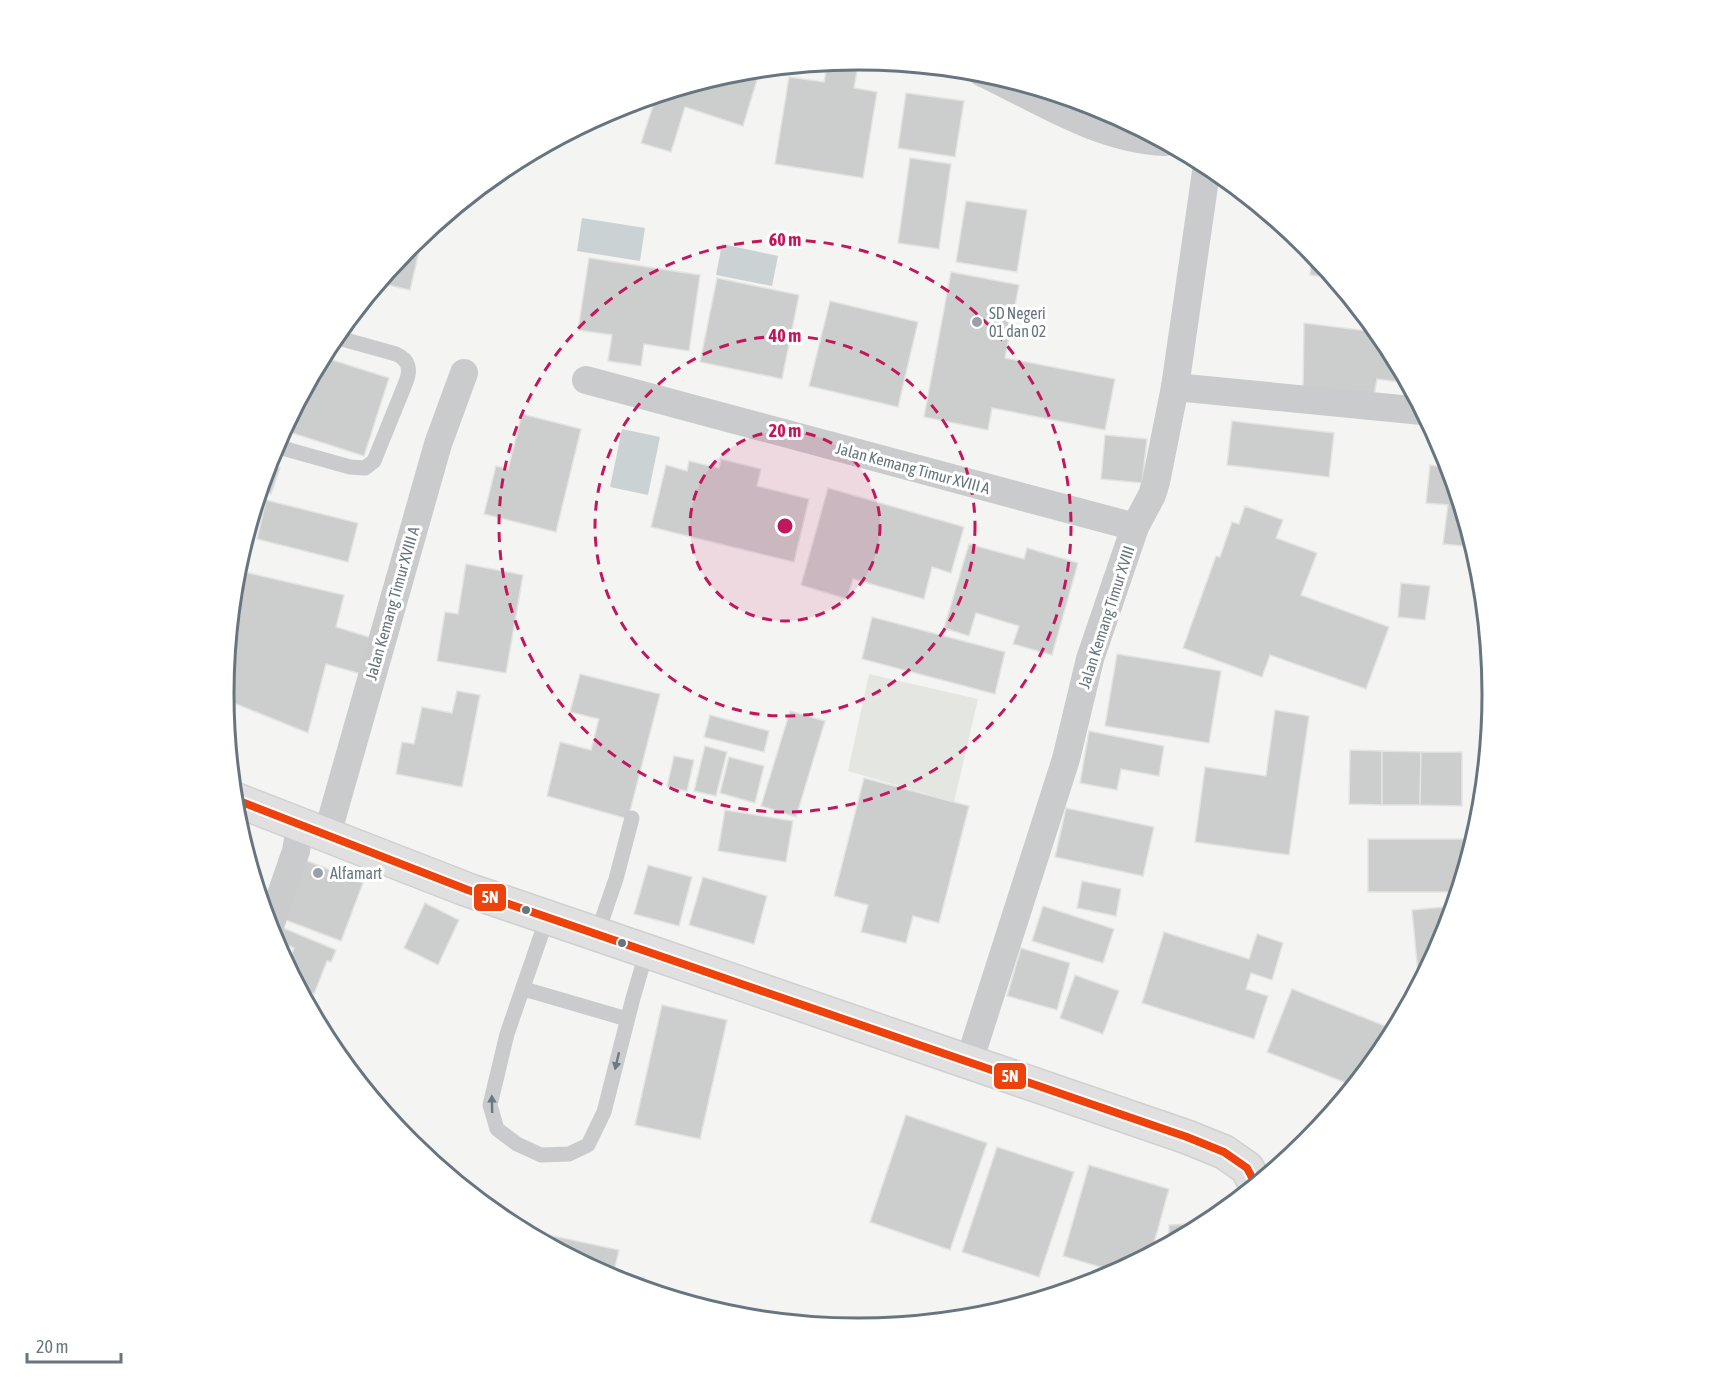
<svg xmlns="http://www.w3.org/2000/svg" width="1716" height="1389" font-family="'Asap Condensed',sans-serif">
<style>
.green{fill:#e4e7e1}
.water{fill:#cbd2d4}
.building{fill:#cccdcd;stroke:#e3e3e2;stroke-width:1.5}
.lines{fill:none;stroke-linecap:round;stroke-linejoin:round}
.secondary-casing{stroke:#d0d0d1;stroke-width:36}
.lane{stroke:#cacbcc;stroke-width:15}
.street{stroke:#cacbcc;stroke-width:28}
.secondary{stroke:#dfe0df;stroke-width:33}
.bus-1-casing{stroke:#fff;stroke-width:12}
.bus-1{stroke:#ee420d;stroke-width:8}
.oneway{fill:#6c7984}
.ring{fill:none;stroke:#c2185b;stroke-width:3;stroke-dasharray:10 8}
.poi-dot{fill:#98a1a8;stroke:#fff;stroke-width:2}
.bus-dot{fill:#677580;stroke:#fff;stroke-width:2}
.labels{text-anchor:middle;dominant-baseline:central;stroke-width:6;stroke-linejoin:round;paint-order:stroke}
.poi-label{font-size:16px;fill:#677580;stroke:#fff;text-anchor:start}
.street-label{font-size:16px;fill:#677580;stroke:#fff}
.rim{fill:none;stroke:#677580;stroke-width:3}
.centre{fill:#c2185b;stroke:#fff;stroke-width:3}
.ring-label{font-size:18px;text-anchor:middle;font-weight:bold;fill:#c2185b;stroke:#fff;stroke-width:6;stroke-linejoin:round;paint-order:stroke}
.line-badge{stroke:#fff;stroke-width:2}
.badge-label{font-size:16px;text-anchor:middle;font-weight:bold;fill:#fff}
</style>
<rect width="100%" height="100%" fill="#f4f4f3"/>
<polygon class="green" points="869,674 978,699 954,802 848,771"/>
<g class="water">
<polygon points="582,218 645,228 640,261 577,251"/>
<polygon points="722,244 778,256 772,286 716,275"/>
<polygon points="622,429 660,437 648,495 610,487"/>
</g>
<g class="building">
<polygon points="827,67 857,71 854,88 877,92 863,178 775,164 789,77 824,82"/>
<polygon points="760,70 743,126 685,107 671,152 641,143 656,96 735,72"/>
<polygon points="906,93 964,101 955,157 898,148"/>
<polygon points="910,158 951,164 939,249 898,243"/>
<polygon points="966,201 1027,210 1017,272 956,262"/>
<polygon points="414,242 421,243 410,290 379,283"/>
<polygon points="1312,252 1333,278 1310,275"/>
<polygon points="589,258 700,275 689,351 644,344 641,366 608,361 612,335 578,330"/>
<polygon points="951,272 1019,285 1005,358 1115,379 1105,430 992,408 988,430 924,417"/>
<polygon points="717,278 799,295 782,379 700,362"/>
<polygon points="830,301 918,322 898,407 809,386"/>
<polygon points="1368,321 1386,342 1408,383 1377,379 1374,396 1303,388 1304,323 1367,331"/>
<polygon points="323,357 389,378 364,456 283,430"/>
<polygon points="522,414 581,429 556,532 484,514 496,466 508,469"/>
<polygon points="1232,421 1334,433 1329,477 1227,465"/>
<polygon points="1105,435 1147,439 1142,483 1101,479"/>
<polygon points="721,459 761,469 757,486 809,499 794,562 651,527 666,465 687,471 689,461 719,468"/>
<polygon points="268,463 280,468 271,494 260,490"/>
<polygon points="1430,465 1449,468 1473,547 1443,544 1448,505 1426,503"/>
<polygon points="828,488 964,527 951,573 932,567 924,599 853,579 847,599 801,585"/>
<polygon points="266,500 358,523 348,562 257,539"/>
<polygon points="1245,506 1283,520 1276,538 1317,553 1301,595 1389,627 1366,689 1270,655 1262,677 1183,648 1216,556 1220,557 1232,522 1239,524"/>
<polygon points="969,544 1024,559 1027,548 1078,563 1052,655 1013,644 1019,626 976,613 969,636 944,628"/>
<polygon points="466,564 523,575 506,673 437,661 445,612 458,614"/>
<polygon points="236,570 344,595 336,627 372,638 361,674 326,664 308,733 224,699"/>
<polygon points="1401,583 1430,586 1425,620 1398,617"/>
<polygon points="872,617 1005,652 995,694 862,659"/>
<polygon points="1117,654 1221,671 1209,743 1105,726"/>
<polygon points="580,674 660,694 628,819 547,796 560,742 591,750 599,719 570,712"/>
<polygon points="457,691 480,695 462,787 396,774 402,742 414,744 422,707 452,713"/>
<polygon points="1275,710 1309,716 1289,855 1195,842 1205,767 1266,776"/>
<polygon points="790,711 825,721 796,817 761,806"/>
<polygon points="710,715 769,731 764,752 704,737"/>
<polygon points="1089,731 1164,746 1159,776 1121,769 1117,790 1080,783"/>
<polygon points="705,746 727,752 716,796 694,791"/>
<polygon points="1350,750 1382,751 1382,805 1349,804"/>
<polygon points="1382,751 1421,752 1420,805 1382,805"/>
<polygon points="1421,752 1462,752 1462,806 1420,805"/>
<polygon points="674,756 694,760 687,791 667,787"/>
<polygon points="729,757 764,766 755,803 720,793"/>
<polygon points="864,778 969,806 939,923 913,916 906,943 861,932 868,905 834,896"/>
<polygon points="1066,808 1154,827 1143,876 1055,857"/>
<polygon points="725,810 793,821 786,862 718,851"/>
<polygon points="1368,839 1474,839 1458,892 1368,892"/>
<polygon points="305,860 363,883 341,941 283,919"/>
<polygon points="648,865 692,877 679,926 634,914"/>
<polygon points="703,877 767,896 754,944 689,925"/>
<polygon points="1082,881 1121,889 1116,916 1077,908"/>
<polygon points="425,903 459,920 438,965 404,948"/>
<polygon points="1043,906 1114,929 1103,963 1032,941"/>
<polygon points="1454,906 1444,938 1419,984 1412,910"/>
<polygon points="281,927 336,950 331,962 327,961 314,994 299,988 287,965 294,948 276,941"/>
<polygon points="1164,932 1249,959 1257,934 1283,943 1272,980 1251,973 1246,989 1268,996 1254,1039 1142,1003"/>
<polygon points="1021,948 1070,963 1057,1010 1007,996"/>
<polygon points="1075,975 1119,991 1103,1034 1060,1018"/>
<polygon points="1292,989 1385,1026 1368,1068 1354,1086 1267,1052"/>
<polygon points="662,1005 727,1020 700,1139 635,1125"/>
<polygon points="906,1115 987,1143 950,1250 870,1222"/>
<polygon points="997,1147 1074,1172 1039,1277 962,1252"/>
<polygon points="1089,1165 1169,1189 1151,1254 1117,1272 1063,1256"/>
<polygon points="1209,1223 1169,1244 1169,1225"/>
<polygon points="539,1233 619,1250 614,1271 644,1278 642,1289 615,1281 538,1239"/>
</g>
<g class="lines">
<g class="secondary-casing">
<polyline id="secondary" points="234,799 468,890 623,943 1187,1137 1224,1152 1247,1168 1256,1185"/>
</g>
<g class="lane">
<path d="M275,446L350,467L365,468L374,461L406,382C411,369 409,360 396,354L335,337"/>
<polyline points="547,918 507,1034 490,1105 497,1129 517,1144 541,1155 569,1154 588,1145 604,1112 633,998 643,964 650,952"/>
<polyline points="597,934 616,879 632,818"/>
<polyline points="524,989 627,1019"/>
</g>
<g class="street">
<path d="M981,72C1040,100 1098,139 1165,142"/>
<polyline points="586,380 1135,527"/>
<polyline points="1175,387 1422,411"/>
<polyline points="327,835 438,444 464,373"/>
<polyline points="269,929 296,851 300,826"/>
<polyline points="969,1062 1066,759 1090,659 1135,527 1152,495 1156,482 1175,387 1207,165"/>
</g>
<use href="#secondary" class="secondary"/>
<g class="bus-1-casing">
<polyline id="bus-1" points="234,799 468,890 1187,1137 1224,1152 1247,1168 1256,1185"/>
</g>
<use href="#bus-1" class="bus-1"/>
</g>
<defs><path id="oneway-solid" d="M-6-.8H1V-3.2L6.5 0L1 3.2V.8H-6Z" transform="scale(1.5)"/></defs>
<g class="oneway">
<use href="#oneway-solid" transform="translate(617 1061) rotate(103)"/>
<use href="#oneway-solid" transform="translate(492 1104) rotate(-91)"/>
</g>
<circle cx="785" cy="526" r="95" fill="#c2185b" fill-opacity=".12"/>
<g class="ring">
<circle cx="785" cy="526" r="95"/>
<circle cx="785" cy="526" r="190"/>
<circle cx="785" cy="526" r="286"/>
</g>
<g class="poi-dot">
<circle cx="977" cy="322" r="6"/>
<circle cx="318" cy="873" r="6"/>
</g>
<g class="bus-dot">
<circle cx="526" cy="910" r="5"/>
<circle cx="622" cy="943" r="5"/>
</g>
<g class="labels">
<g class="poi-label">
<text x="989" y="313">SD Negeri<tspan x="989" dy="18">01 dan 02</tspan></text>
<text x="330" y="873">Alfamart</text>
</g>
<g class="street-label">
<text transform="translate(913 468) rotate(15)">Jalan Kemang Timur XVIII A</text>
<text transform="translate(392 603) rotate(-74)">Jalan Kemang Timur XVIII A</text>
<text transform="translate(1106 617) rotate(-72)">Jalan Kemang Timur XVIII</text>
</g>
</g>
<path d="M0 0H1716V1389H0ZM234 694a624 624 0 1 1 1248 0a624 624 0 1 1-1248 0Z" fill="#fff" fill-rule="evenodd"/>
<path class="rim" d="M234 694a624 624 0 1 1 1248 0a624 624 0 1 1-1248 0Z"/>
<circle cx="785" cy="526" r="9" class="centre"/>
<g class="ring-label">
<text x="785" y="246">60 m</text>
<text x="785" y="342">40 m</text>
<text x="785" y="437">20 m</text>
</g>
<g class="line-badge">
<rect x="473" y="883" width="34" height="29" rx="6" fill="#ee420d"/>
<rect x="993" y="1062" width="34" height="28" rx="6" fill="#ee420d"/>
</g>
<g class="badge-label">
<text x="490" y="903">5N</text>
<text x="1010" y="1082">5N</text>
</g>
<path d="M27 1353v9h94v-9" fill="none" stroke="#677580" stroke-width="3"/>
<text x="36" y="1353" font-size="18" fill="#677580" stroke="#ffffff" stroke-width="4.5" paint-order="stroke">20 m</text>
</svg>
